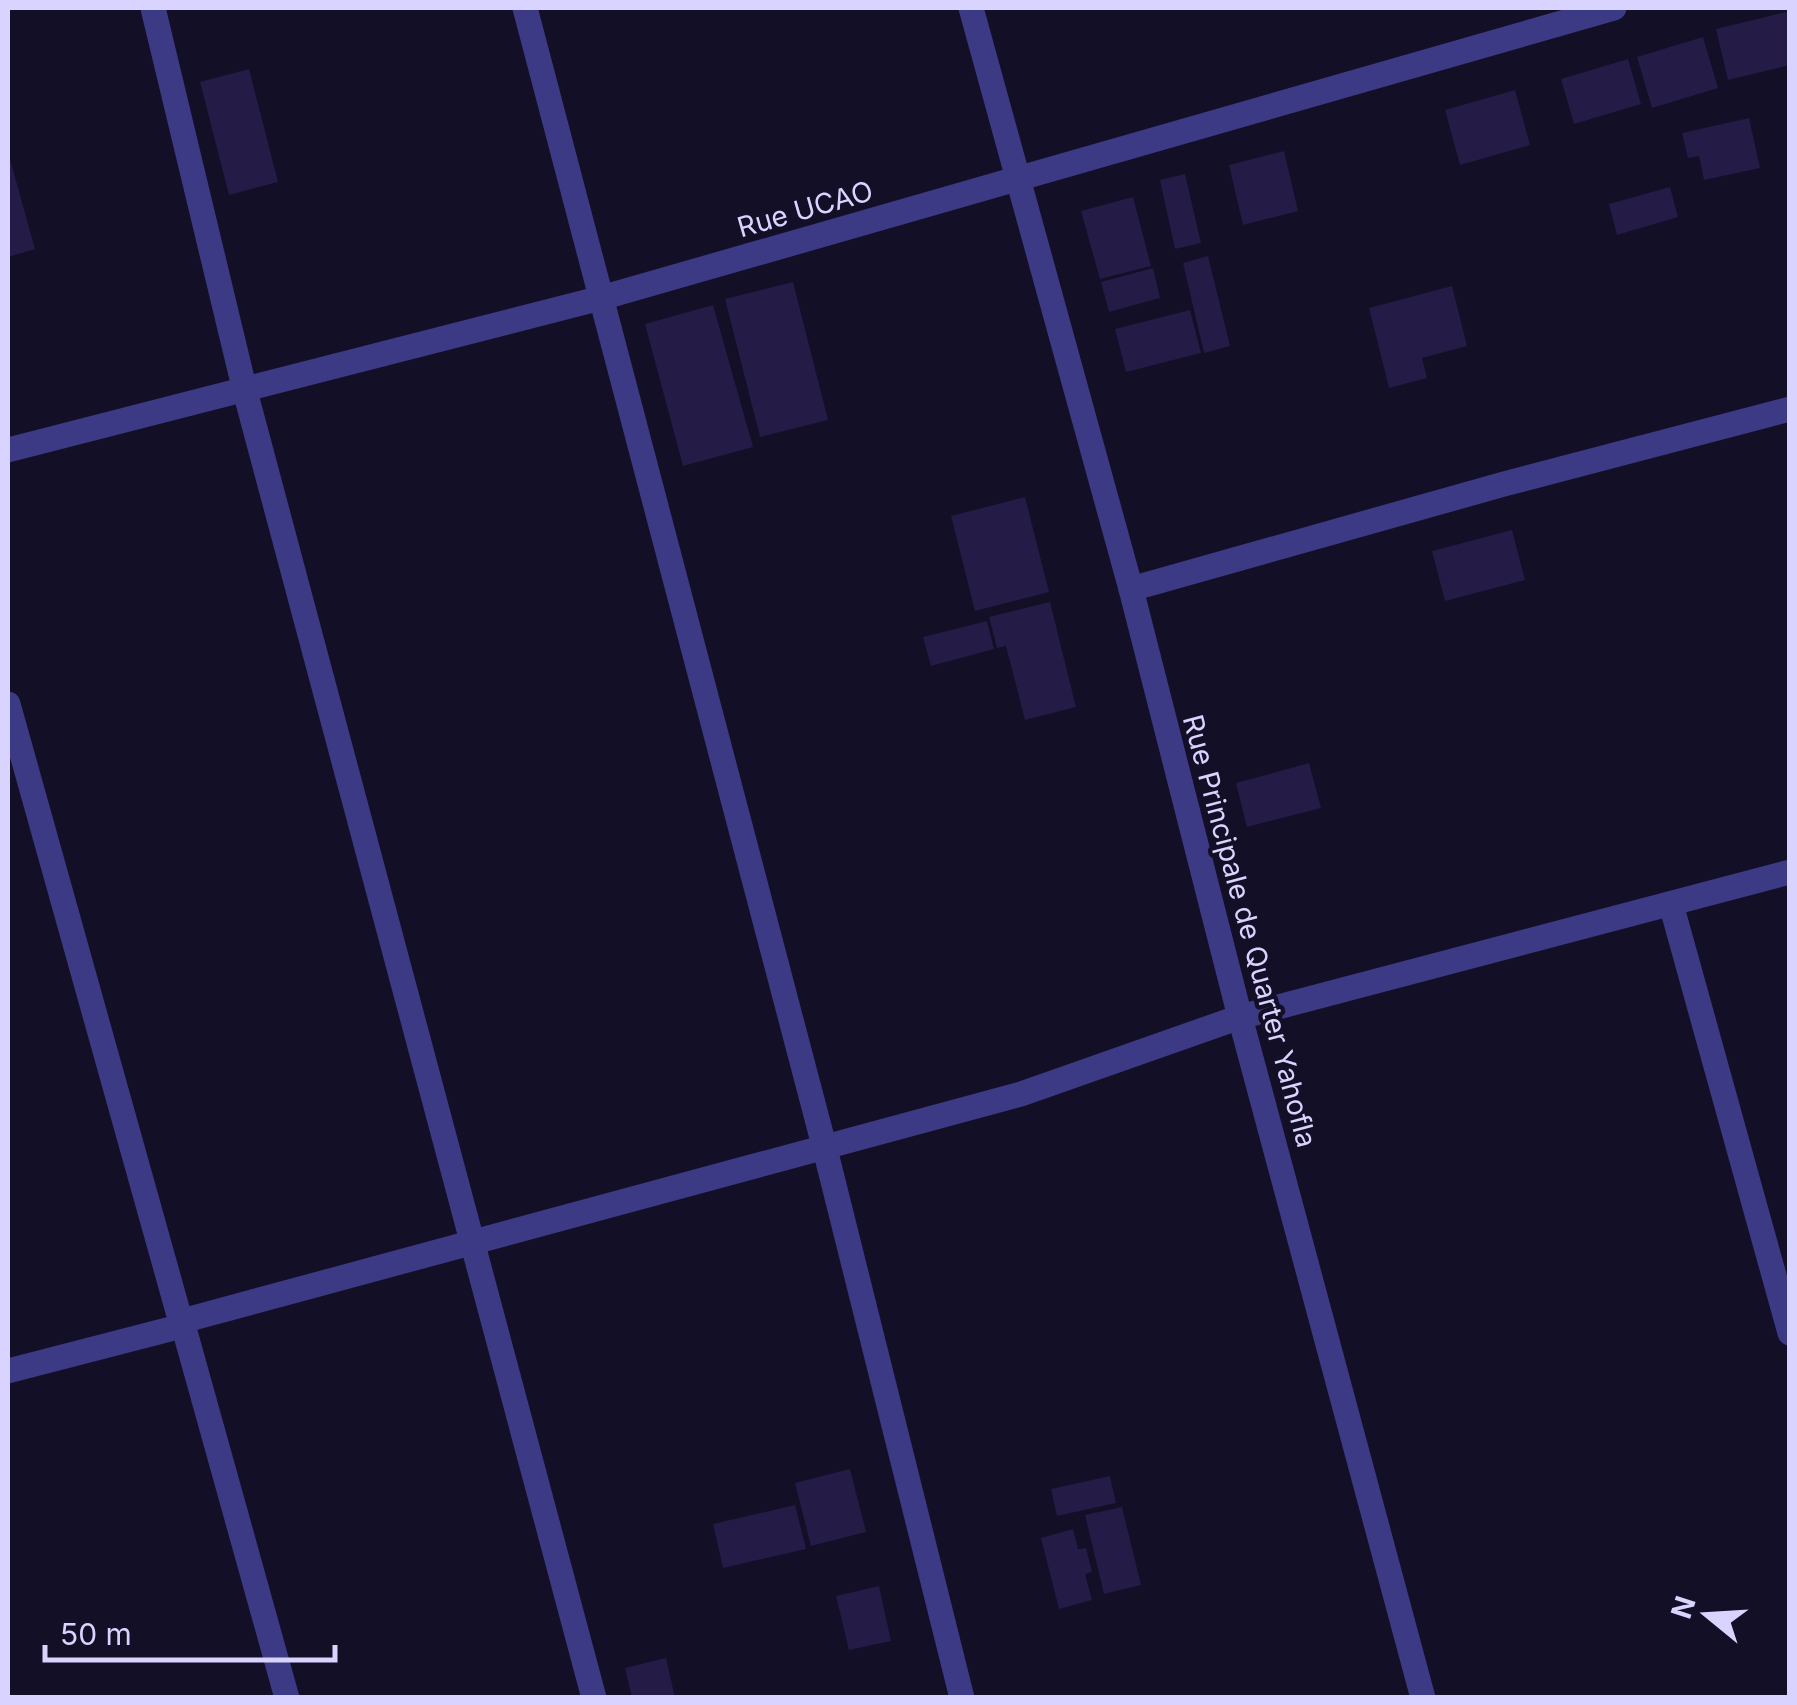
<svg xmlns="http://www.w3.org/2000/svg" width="1797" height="1705" font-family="Inter,sans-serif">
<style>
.building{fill:#241b47}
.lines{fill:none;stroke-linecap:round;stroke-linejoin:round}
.minor{stroke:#3d3a85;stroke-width:25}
.labels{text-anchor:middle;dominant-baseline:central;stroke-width:9;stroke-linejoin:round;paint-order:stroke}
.street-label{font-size:28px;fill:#d9d4ff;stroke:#130f26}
</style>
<rect width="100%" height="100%" fill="#130f26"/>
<g class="building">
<polygon points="1790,11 1790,65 1728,80 1716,29"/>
<polygon points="1703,37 1718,88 1652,108 1637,57"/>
<polygon points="1628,59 1641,104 1574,124 1561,79"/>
<polygon points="249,69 278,182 229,195 200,82"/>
<polygon points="1515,90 1530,145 1460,165 1445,110"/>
<polygon points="1749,118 1760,168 1704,180 1699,156 1688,158 1682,133"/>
<polygon points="1284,151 1298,211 1243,225 1229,165"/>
<polygon points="8,152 35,249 8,257"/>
<polygon points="1185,174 1201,243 1175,249 1160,180"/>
<polygon points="1670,187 1678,217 1617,235 1609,204"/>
<polygon points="1133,197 1151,266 1100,279 1081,211"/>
<polygon points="1208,256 1230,346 1204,353 1183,263"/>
<polygon points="1153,268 1160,298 1109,312 1101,282"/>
<polygon points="793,282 828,420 760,437 725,299"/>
<polygon points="1452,286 1467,346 1422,358 1427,378 1389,388 1369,308"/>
<polygon points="713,305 753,447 683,466 645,324"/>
<polygon points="1190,310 1201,353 1126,372 1115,329"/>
<polygon points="1025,497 1049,592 975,611 951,516"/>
<polygon points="1512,530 1525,580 1445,601 1432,551"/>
<polygon points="1050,602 1076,707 1025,720 1006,646 997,648 989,617"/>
<polygon points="987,621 994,649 931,666 923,637"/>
<polygon points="1309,763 1321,808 1247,827 1236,783"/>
<polygon points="850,1469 866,1532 811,1546 795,1483"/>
<polygon points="1110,1476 1116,1503 1057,1516 1051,1489"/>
<polygon points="795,1505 806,1549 723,1568 713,1524"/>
<polygon points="1122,1507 1141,1585 1104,1594 1085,1515"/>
<polygon points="1073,1529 1078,1549 1086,1548 1092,1572 1085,1574 1092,1600 1059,1609 1041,1538"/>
<polygon points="879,1586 891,1641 849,1650 836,1596"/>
<polygon points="666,1658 675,1698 632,1698 625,1668"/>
</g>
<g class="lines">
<g class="minor">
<polyline points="153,8 245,391 594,1698"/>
<polyline points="525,8 825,1149 962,1698"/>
<polyline points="971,8 1131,589 1240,1017 1423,1698"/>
<polyline points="8,450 601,298 1614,8"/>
<polyline points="1131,589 1504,484 1790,409"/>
<polyline points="8,704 182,1326"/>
<polyline points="1671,904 1790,1333"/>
<polyline points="182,1321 287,1698"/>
<polyline points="8,1371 182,1326 182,1321 1021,1094 1240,1017 1790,872"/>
</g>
</g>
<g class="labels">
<g class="street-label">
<text transform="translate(805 209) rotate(-16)">Rue UCAO</text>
<text transform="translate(1250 931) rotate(75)">Rue Principale de Quarter Yahofla</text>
</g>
</g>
<rect width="1797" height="1705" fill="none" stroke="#d9d4ff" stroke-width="20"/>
<g transform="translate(1707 1615) rotate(288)" stroke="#130f26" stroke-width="8" paint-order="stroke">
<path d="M0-8L18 38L0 25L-18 38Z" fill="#d9d4ff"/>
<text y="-15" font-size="28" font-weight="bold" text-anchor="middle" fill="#d9d4ff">N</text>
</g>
<path d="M45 1645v15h290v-15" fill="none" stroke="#d9d4ff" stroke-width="5"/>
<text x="60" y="1645" font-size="30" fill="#d9d4ff" stroke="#130f26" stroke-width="8" paint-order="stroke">50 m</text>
</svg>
